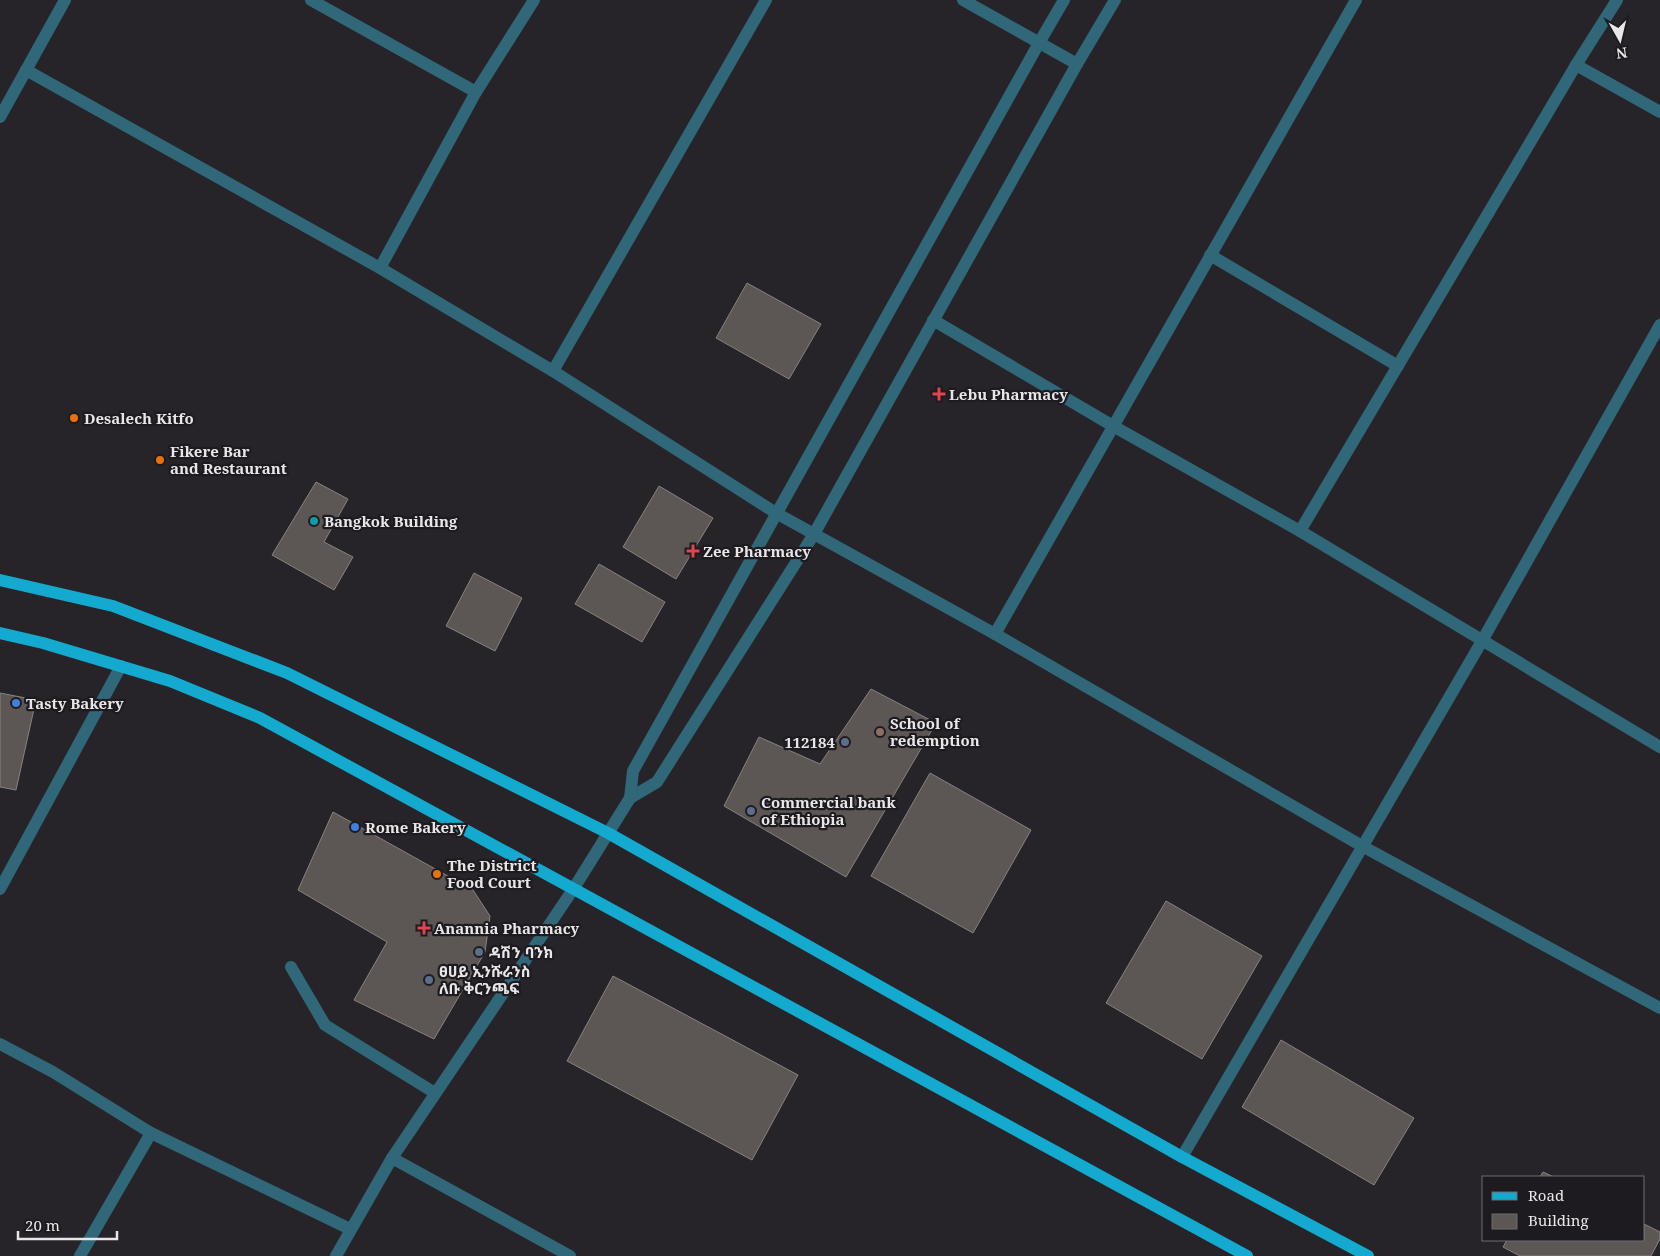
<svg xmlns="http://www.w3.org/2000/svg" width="1660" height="1256" font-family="'Noto Serif','Noto Sans Ethiopic',serif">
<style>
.building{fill:#5c5655;stroke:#888280}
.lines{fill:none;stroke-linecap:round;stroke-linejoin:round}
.lane{stroke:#306779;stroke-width:12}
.street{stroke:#306779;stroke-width:12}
.primary{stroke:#14a9ce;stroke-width:12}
.health-dot{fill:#e0444e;stroke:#1d1b1f;stroke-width:2}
.food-dot{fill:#e8710a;stroke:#1d1b1f;stroke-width:2}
.culture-dot{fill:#0f9aa8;stroke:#1d1b1f;stroke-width:2}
.shop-dot{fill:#3f7fe0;stroke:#1d1b1f;stroke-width:2}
.education-dot{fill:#8d6e63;stroke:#1d1b1f;stroke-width:2}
.service-dot{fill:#5c6f8a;stroke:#1d1b1f;stroke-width:2}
.labels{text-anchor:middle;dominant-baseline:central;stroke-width:4.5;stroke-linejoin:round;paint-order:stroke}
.poi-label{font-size:15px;font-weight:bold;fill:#e8e6e9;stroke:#1d1b1f;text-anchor:start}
</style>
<rect width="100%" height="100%" fill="#262428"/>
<g class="building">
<polygon points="747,283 821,324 789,379 716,338"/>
<polygon points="316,482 348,499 324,542 353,557 334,590 272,555"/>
<polygon points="659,486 713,518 676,579 623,547"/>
<polygon points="599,564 665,602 642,642 575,604"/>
<polygon points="474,573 522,598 495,651 446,626"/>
<polygon points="871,689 936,723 846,877 724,806 759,737 820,764"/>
<polygon points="0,693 36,700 16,790 0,787"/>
<polygon points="930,773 1031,830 973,933 871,876"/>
<polygon points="333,812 473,890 490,916 485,952 434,1039 354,1000 387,942 298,890"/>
<polygon points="1166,901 1262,956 1202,1059 1106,1003"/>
<polygon points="613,976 798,1075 752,1160 567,1061"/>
<polygon points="1281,1040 1414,1118 1374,1185 1242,1107"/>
<polygon points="1543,1172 1554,1177 1540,1177"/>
<polygon points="1644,1224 1660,1232 1660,1239 1651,1256 1520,1256 1503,1247 1507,1240 1644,1240"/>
</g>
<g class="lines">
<polyline class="lane" points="291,967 325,1025 435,1093"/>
<g class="street">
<polyline points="311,0 476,92"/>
<polyline points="963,0 1077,64"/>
<polyline points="1576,65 1660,112"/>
<polyline points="26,70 380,268 553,371 776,513 995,634 1362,846 1660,1008"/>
<polyline points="0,117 65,0"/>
<polyline points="1210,255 1398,366"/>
<polyline points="380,268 476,92 534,0"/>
<polyline points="933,320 1113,426 1300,531 1660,747"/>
<polyline points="553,371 766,0"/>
<polyline points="1300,531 1576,65 1617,0"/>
<polyline points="995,634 1356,0"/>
<polyline points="630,798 657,782 814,534 1077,64 1115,0"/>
<polyline points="0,889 121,666"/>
<polyline points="0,1044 53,1072 151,1133 350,1229"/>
<polyline points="1182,1157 1482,641 1660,325"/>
<polyline points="392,1158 570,1256"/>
<polyline points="80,1256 151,1133"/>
<polyline points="336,1256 392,1158 574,888 630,798 633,771 1039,43 1064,0"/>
</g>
<g class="primary">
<polyline points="0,580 113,606 287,673 608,833 1182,1157 1368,1256"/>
<polyline points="0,633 43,643 170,681 260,718 1247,1256"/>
</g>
</g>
<g class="health-dot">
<path d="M936.5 386.5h5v5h5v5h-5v5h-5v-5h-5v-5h5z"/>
<path d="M690.5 543.5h5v5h5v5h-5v5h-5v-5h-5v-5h5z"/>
<path d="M421.5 920.5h5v5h5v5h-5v5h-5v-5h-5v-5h5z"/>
</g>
<g class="food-dot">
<circle cx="74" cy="418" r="5"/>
<circle cx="160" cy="460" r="5"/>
<circle cx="437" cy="874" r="5"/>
</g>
<circle class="culture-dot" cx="314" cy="521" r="5"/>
<g class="shop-dot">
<circle cx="16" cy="703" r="5"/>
<circle cx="355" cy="827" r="5"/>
</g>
<circle class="education-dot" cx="880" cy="732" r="5"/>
<g class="service-dot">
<circle cx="845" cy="742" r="5"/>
<circle cx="751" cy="811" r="5"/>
<circle cx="479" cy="952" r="5"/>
<circle cx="429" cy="980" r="5"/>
</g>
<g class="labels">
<g class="poi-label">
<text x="949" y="394">Lebu Pharmacy</text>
<text x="84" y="418">Desalech Kitfo</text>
<text x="170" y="451">Fikere Bar<tspan x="170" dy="17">and Restaurant</tspan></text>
<text x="324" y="521">Bangkok Building</text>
<text x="703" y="551">Zee Pharmacy</text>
<text x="26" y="703">Tasty Bakery</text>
<text x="890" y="723">School of<tspan x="890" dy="17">redemption</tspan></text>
<text x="835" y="742" text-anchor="end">112184</text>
<text x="761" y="802">Commercial bank<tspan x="761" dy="17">of Ethiopia</tspan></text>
<text x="365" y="827">Rome Bakery</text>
<text x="447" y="865">The District<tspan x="447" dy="17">Food Court</tspan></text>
<text x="434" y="928">Anannia Pharmacy</text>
<text x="489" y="952">ዳሽን ባንክ</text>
<text x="439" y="971">ፀሀይ ኢንሹራንስ<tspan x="439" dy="17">ለቡ ቅርንጫፍ</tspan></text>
</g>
</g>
<rect x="1482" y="1176" width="162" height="65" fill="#1d1b1f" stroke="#6e6c70"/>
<rect x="1492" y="1192" width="25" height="8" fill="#14a9ce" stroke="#6e6c70"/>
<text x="1528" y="1201" font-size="15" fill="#e8e6e9">Road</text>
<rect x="1492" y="1214" width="25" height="15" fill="#5c5655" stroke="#6e6c70"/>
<text x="1528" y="1226" font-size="15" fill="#e8e6e9">Building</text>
<g transform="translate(1620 40) rotate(172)" stroke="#1d1b1f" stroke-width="4" paint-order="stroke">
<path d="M0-4L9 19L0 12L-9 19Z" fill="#e8e6e9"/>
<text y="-8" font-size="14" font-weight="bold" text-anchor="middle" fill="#e8e6e9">N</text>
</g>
<path d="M18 1231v8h99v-8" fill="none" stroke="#e8e6e9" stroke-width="2.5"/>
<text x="25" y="1231" font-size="15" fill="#e8e6e9" stroke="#1d1b1f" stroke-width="4" paint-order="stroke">20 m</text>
</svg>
